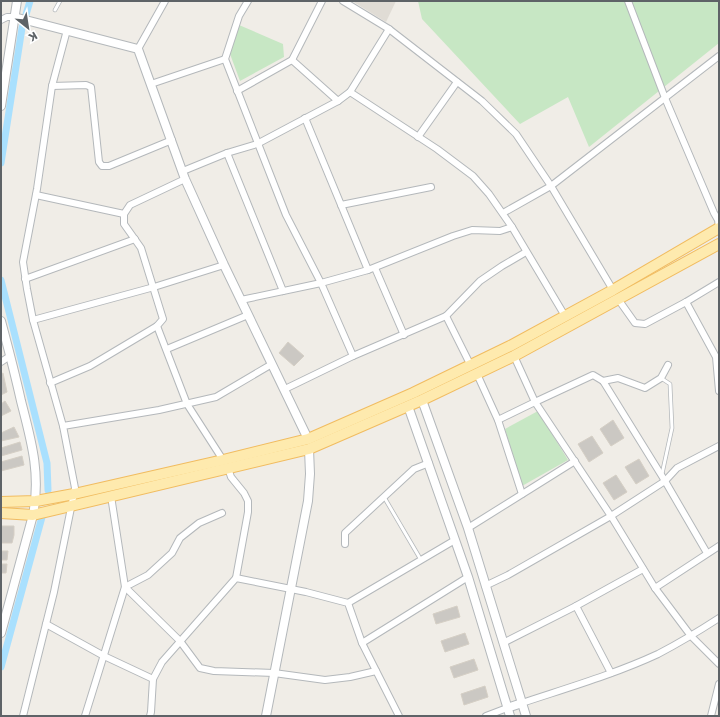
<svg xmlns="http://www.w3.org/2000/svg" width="720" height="717" font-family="'Golos Text',sans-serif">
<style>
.education{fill:#e0dcd5}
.green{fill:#c7e7c4}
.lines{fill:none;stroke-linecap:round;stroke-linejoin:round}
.canal{stroke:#a9e0fe;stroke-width:7}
.building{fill:#cbc8c3;stroke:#d5cfc5}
.service-casing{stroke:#b4b8bb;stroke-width:4.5}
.minor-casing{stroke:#b4b8bb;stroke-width:8}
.tertiary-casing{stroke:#b4b8bb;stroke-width:10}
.primary-casing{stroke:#f1bc60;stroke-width:12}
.service{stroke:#fff;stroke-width:3}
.minor{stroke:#fff;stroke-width:6}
.tertiary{stroke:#fff;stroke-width:8}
.primary{stroke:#feeaae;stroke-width:10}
</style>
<rect width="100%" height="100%" fill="#f0ede7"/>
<polygon class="education" points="352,1 396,1 386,22"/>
<g class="green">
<polygon points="418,1 719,1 719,43 589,147 568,97 520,124 422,19"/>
<polygon points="239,25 283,44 284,57 240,81 230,54"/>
<polygon points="538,411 568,460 522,486 505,429"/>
</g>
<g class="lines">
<g class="canal">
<polyline points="1,163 22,28 30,1"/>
<polyline points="1,280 47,463 48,490"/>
<polyline points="1,667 42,517"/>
</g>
</g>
<g class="building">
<polygon points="288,342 304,356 294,366 279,353"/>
<polygon points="3,373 7,392 1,395 1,374"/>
<polygon points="5,401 11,411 1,416 1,404"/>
<polygon points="613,420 624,438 611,446 600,429"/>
<polygon points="14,427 19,437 1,441 1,433"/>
<polygon points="592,436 603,453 589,462 578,444"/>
<polygon points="20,442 22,450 1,456 1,448"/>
<polygon points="22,456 24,465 1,471 1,462"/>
<polygon points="639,459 649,476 636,484 625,467"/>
<polygon points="616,475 627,492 614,500 603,483"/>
<polygon points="1,526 14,526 14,535 12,543 1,543"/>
<polygon points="1,551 8,551 7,560 1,560"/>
<polygon points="1,564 7,564 6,573 1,573"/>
<polygon points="457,606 460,617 436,624 433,614"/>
<polygon points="465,633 469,644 445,652 441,641"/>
<polygon points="474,659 478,670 454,678 450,667"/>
<polygon points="485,686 488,697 464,705 461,694"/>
</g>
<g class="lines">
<g class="service-casing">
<g id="service">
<polyline points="55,10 60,1"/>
<polyline points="661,378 670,384 672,428 662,474"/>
<polyline points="384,497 421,560"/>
</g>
</g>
<g class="minor-casing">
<g id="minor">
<polyline points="248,1 239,16 225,59 286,215 321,283 353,356"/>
<polyline points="343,1 389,29 482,101 516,134 551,186 613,290"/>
<polyline points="628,1 665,98 714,213 718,220 719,228"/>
<polyline points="1,20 7,17 14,17"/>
<polyline points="138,49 165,1"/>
<polyline points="292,60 338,101"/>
<polyline points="151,84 225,59"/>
<polyline points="52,86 86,85 91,87 99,162 102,166 109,166 172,140"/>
<polyline points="237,91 292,60 322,1"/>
<polyline points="350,92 437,149 473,176 489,194 512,227"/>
<polyline points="305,118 368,270"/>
<polyline points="418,137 457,82"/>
<polyline points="227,153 283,291"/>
<polyline points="183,171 227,153 257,144 338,101 350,92 389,29"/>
<polyline points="185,179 130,205 124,214 124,224 141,248 163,319 157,326 187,404 223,460"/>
<polyline points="36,195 124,214"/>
<polyline points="341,205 431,187"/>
<polyline points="503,213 551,186 719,56"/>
<polyline points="375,268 404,335"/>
<polyline points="25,279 135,239"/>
<polyline points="618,299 635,323 645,324 686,302 719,282"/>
<polyline points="241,300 321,283 368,270 453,236 472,230 500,231 512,227 565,316"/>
<polyline points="686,302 716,357 719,391"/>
<polyline points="446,316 471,366"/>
<polyline points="33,320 154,287 224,265"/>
<polyline points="167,349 248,315"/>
<polyline points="514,356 535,402 593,375 603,381 665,481 707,553"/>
<polyline points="1,362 10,356"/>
<polyline points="477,374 498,420 522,494"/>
<polyline points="603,381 618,378 645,388 661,378 668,365"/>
<polyline points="50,383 90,366 157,326"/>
<polyline points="285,389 353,356 446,316 480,281 502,266 526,252"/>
<polyline points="498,420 535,402 611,516 655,588 691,636 719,664"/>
<polyline points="63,426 159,410 216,397 272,364"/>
<polyline points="228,468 231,477 244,493 248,501 248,512 236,578"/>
<polyline points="222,513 199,523 180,538 172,553 148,575 125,587 180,641 200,668 214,671 274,673 325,680 350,677 376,671"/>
<polyline points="468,528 575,461"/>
<polyline points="345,544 345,533 414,469 429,463"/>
<polyline points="485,586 508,575 611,516 665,481 677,468 719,446"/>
<polyline points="655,588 719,546"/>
<polyline points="348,603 455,540"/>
<polyline points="576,606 611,673"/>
<polyline points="46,624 104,656 153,679"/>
<polyline points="362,643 468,577"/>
<polyline points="503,643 576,606 643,569"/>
<path d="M522,703C567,688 615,674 658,654C679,643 699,631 719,618"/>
<polyline points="23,716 54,592 75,488 63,426 33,320 27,289 23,262 37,189 52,86 67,30"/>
<polyline points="85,716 125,587 111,496"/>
<polyline points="150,716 151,712 153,679 162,662 236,578 306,592 348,603 362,643 399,716"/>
<polyline points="486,716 507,708"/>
<polyline points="711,716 719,684"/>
</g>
</g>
<g class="tertiary-casing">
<g id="tertiary">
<polyline points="14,17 138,49 185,179 224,265 308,439"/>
<polyline points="1,106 17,1"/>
<path d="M1,321C8,347 15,374 21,401C31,440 41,473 33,515L1,633"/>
<polyline points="422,400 468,528 526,716"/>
<polyline points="408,406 468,577 510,716"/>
<polyline points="507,708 522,703"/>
<polyline points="266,716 308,501 310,474 309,449"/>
</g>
</g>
<g class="primary-casing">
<g id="primary">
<polyline points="1,502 36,501 74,494 223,460 308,439 413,393 510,346 613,290 719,228"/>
<polyline points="1,513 33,515 309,449 422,400 514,356 719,244"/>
</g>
</g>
<use href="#service" class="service"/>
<use href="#minor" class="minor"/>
<use href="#tertiary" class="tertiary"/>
<use href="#primary" class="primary"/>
</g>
<rect width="720" height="717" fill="none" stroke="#5e6367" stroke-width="4"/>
<g transform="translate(28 28) rotate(150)" stroke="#ffffff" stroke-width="3" paint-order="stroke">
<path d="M0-3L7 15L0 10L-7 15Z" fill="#5e6367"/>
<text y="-6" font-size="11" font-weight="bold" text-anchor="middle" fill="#5e6367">K</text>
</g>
</svg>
